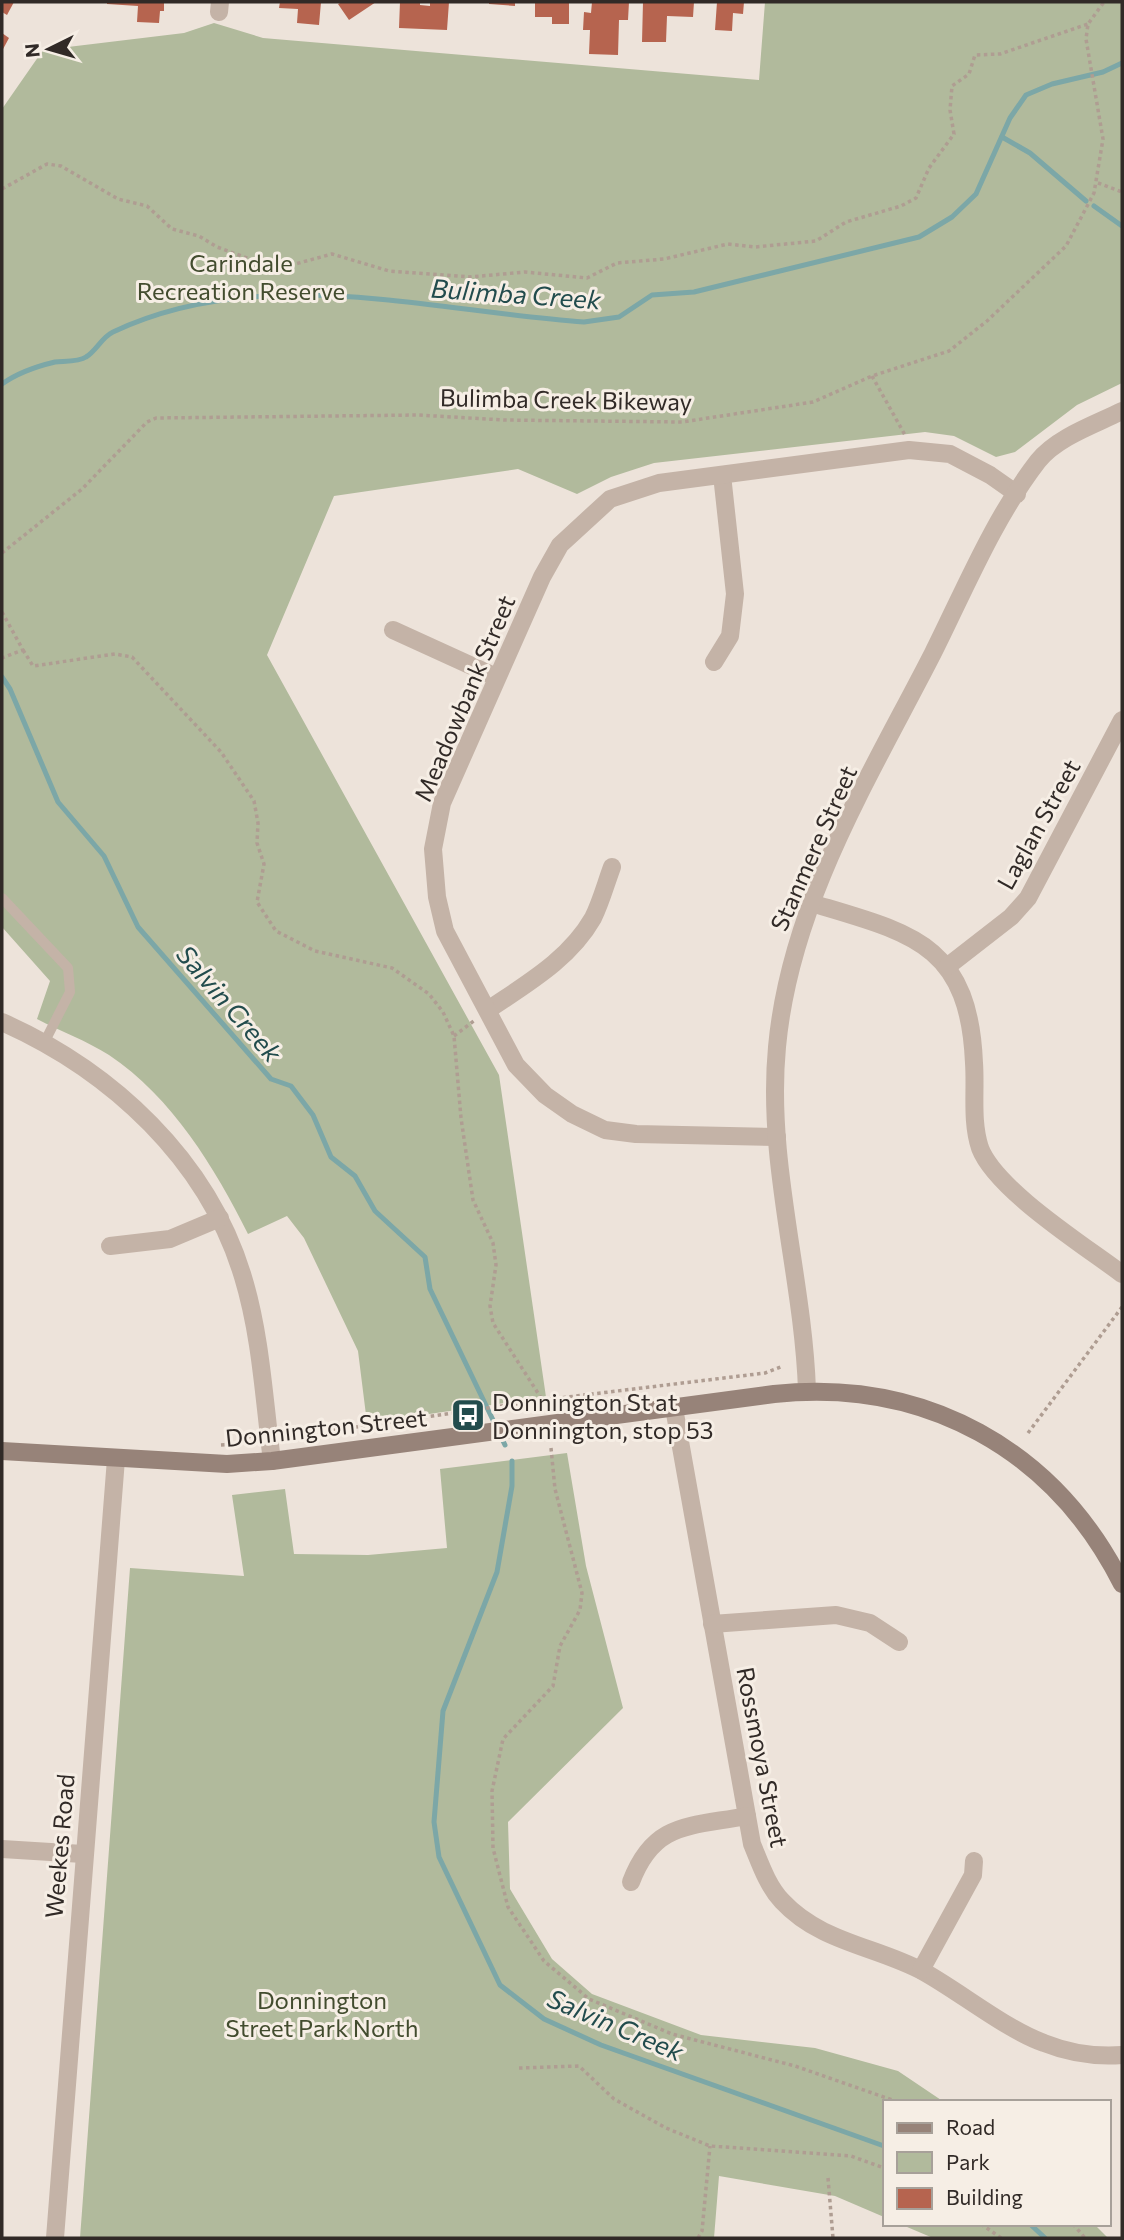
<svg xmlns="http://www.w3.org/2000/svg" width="1124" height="2240" font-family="Commissioner,sans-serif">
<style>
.green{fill:#b1ba9c}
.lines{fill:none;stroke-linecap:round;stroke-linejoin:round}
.stream{stroke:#7ca7a7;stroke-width:5}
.building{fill:#b6644f}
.path{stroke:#af9d92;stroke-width:3.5;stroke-dasharray:3.5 3.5;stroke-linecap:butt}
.lane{stroke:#c4b3a7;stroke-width:10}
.street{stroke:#c4b3a7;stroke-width:18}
.secondary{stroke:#978379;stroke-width:18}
.labels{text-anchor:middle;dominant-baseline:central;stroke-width:6;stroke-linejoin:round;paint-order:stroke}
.park-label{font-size:24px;fill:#424c2e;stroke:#f6eee5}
.street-label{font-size:24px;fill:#312a27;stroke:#f6eee5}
.poi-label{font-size:24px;fill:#312a27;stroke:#f6eee5;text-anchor:start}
.water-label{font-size:26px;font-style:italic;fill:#224c4d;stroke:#f6eee5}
</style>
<rect width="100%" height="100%" fill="#ede3da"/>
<g class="green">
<path d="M765,2H1122V383L1077,405L1015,452L996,457L954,436L925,432L654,463L611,477L577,494L518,469L334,496L267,655L499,1075L546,1397L367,1423L358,1351L304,1238L287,1216L248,1234C215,1168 172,1097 109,1055C87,1041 60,1031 37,1019L50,981L2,927V109L43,50L184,33L214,23L263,38L759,80Z"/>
<polygon points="567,1453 586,1566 623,1708 508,1822 510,1889 552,1959 592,1994 701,2035 815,2048 898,2071 944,2102 884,2102 884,2217 835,2196 719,2176 714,2238 80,2238 130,1568 244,1576 232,1495 285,1489 294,1554 368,1555 447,1548 440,1469"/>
<polygon points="900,2224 1094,2224 1108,2238 933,2238"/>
</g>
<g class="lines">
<g class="stream">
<polyline points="1002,137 1030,153 1086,201"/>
<polyline points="1094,206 1122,226"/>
<path d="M2,384C16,374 38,366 55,362C64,361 79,362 86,357C96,351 102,337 113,332C261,262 429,311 584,322L619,317L652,295L694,292L919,237L952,217L976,194L1010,118L1026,95L1052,84L1103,72L1122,63"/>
<polyline points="2,677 10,689 58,802 104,856 138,927 271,1079 291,1086 313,1115 331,1157 355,1176 375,1211 425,1257 430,1289 505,1445"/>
<polyline points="512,1461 512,1486 497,1572 443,1711 434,1822 439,1857 500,1985 544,2019 601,2045 884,2146"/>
<polyline points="1030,2224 1045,2238"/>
</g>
</g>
<g class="building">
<polygon points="2,2 14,2 7,15 2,12"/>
<polygon points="107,2 164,2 164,11 160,11 159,23 137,22 138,6 107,4"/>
<polygon points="280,2 321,2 319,25 297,23 298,9 279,8"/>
<polygon points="342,2 376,2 349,20 338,4"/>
<polygon points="400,2 420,2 420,5 430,6 430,2 449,2 447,30 399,28"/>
<polygon points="489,2 515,2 515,6 489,4"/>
<polygon points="535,2 569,2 569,24 552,24 552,17 535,17"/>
<polygon points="592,2 629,2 628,20 619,20 618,55 589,54 590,30 583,30 584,12 591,13"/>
<polygon points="643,2 694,2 693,17 667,16 666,42 642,42"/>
<polygon points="717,2 744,2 743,14 733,13 732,31 715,30"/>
<polygon points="2,33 9,38 2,51"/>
</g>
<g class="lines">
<g class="path">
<polyline points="1098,183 1122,192"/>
<polyline points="2,189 47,164 61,166 118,199 147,206 172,229 199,236 217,247 277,269 332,254 389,271 470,277 525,272 587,278 617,263 664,259 728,244 755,247 816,241 846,222 901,206 916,198 929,168 954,134 950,110 952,86 969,74 975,55 1000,54 1088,24"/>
<polyline points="872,376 905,435"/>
<polyline points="2,553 82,489 147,422 156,418 418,415 504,420 682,422 813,402 872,376 949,351 987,321 1066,246 1094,193 1103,139 1086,39 1088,24 1104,2"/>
<polyline points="2,612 23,650 2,658"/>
<polyline points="23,650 33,666 115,654 132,657 221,752 254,801 258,823 257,843 264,864 257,902 276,931 315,951 392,968 429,994 443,1012 454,1036 461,1118 473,1200 493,1243 496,1265 490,1306 493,1323 545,1404"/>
<polyline points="454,1036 475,1020"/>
<polyline points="1028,1433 1122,1307"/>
<polyline points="285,1434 307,1434 543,1400 765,1373 783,1366"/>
<polyline points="221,1445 237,1444 250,1436"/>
<polyline points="551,1448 555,1489 582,1593 580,1610 560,1646 553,1686 503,1739 492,1791 493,1848 508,1907 544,1961 589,1999 672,2034 795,2066 898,2102"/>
<polyline points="519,2068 579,2066 614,2099 666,2128 710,2146 851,2156 884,2168"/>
<polyline points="828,2178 833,2238"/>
<polyline points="981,2224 1001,2238"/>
<polyline points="1073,2224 1085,2238"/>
<polyline points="698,2238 702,2231 710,2146"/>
</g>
<polyline class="lane" points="2,898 68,968 70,992 44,1043"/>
<g class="street">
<polyline points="219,12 220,2"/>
<polyline points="393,630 496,677"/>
<polyline points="714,662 730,636 735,594 722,475"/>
<path d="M811,903C911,933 969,943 974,1063C976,1090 971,1121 980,1148C996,1190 1085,1246 1122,1274"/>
<polyline points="948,966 1011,917 1028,898 1122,720"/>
<path d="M488,1010C526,984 569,960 593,918C601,902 606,883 612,867"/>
<path d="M2,1022C112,1071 208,1160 243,1277C261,1336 264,1400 272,1461"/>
<polyline points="777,1137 636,1134 605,1130 572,1114 545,1095 516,1065 445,931 437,897 433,849 442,803 542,577 560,545 610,499 659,483 909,450 950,454 990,475 1017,494"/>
<polyline points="110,1246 170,1239 220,1218"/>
<path d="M807,1390C803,1276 766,1162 777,1047C790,904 869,778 933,653C965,589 994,518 1038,461C1057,437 1096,424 1122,411"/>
<path d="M674,1408L752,1844C760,1863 767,1885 782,1901C821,1943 876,1946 924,1972C960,1992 1007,2030 1044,2043C1069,2053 1095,2057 1122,2055"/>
<polyline points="712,1624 836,1615 870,1623 899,1642"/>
<polyline points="2,1849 83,1854"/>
<path d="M631,1882C654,1821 690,1827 747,1816"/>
<polyline points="921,1970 973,1875 974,1861"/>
<polyline points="55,2238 116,1459"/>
</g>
<path class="secondary" d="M2,1451L227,1464L272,1461L774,1394C925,1378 1054,1449 1122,1584"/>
</g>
<defs>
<g id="bus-square" transform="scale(1.75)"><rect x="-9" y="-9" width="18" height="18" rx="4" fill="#224c4d" stroke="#f6eee5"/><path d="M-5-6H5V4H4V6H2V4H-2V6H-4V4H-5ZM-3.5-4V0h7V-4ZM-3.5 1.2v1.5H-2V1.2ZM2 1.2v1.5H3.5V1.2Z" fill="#fff"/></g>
</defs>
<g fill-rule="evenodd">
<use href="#bus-square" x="468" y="1415"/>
</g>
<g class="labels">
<g class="park-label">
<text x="241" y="262">Carindale<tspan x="241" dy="28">Recreation Reserve</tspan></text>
<text x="322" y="1999">Donnington<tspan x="322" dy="28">Street Park North</tspan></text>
</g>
<g class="street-label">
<text transform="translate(566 399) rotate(1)">Bulimba Creek Bikeway</text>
<text transform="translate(464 698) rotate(-67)">Meadowbank Street</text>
<text transform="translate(1038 824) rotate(-61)">Laglan Street</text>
<text transform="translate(813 848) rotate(-66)">Stanmere Street</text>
<text transform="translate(326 1427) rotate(-6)">Donnington Street</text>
<text transform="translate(763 1757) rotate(79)">Rossmoya Street</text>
<text transform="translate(59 1846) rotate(-85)">Weekes Road</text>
</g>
<g class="poi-label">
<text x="492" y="1401">Donnington St at<tspan x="492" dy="28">Donnington, stop 53</tspan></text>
</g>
<g class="water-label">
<text transform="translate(516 293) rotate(4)">Bulimba Creek</text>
<text transform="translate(230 1003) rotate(49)">Salvin Creek</text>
<text transform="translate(616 2024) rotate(23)">Salvin Creek</text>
</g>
</g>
<rect width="1124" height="2240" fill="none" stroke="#312a27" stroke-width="7"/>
<rect x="883" y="2100" width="228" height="126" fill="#f6eee5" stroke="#a7a099" stroke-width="2"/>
<rect x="897" y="2123" width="35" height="10" fill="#978379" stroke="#a7a099" stroke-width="2"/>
<text x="946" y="2135" font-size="21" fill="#312a27">Road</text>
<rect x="897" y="2152" width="35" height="21" fill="#b1ba9c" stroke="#a7a099" stroke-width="2"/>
<text x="946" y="2170" font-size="21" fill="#312a27">Park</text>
<rect x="897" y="2188" width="35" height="21" fill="#b6644f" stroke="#a7a099" stroke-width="2"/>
<text x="946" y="2205" font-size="21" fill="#312a27">Building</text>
<g transform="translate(49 49) rotate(265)" stroke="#f6eee5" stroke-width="5" paint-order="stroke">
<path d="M0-5L12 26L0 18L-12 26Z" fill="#312a27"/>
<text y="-10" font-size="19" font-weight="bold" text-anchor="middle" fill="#312a27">N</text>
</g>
</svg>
